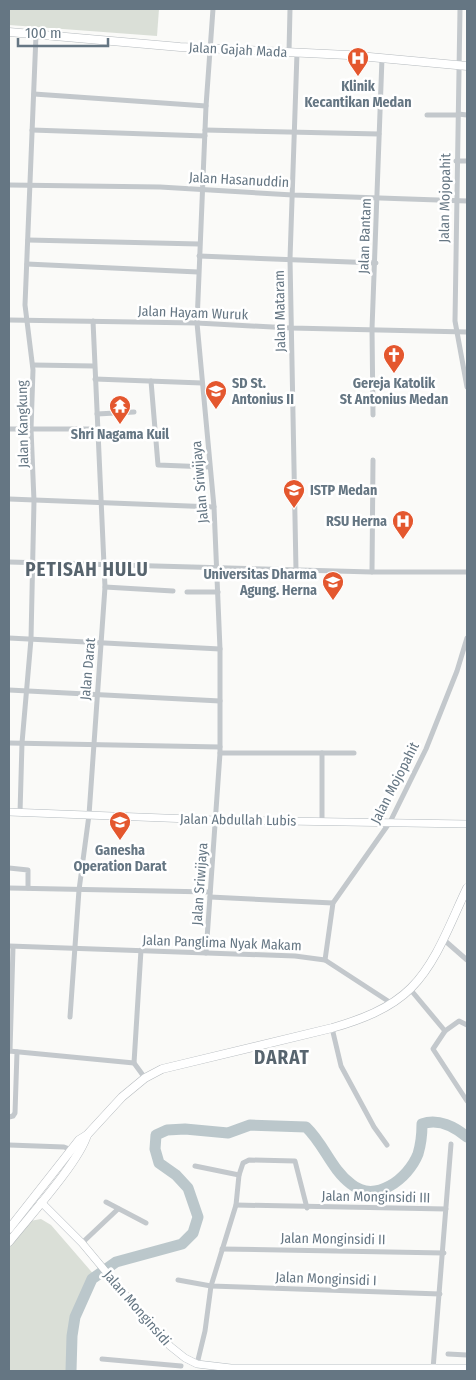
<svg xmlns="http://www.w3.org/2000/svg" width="476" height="1380" font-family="'Fira Sans Condensed',sans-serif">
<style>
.green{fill:#dadfd7}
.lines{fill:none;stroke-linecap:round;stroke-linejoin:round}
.river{stroke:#bbc7cb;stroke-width:11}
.secondary-casing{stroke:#b3babf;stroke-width:8}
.primary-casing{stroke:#b5babe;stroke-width:9}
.street{stroke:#c3c8cc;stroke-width:5}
.secondary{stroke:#fff;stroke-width:7}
.primary{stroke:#fff;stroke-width:8}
.labels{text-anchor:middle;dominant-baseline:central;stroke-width:5;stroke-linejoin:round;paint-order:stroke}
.street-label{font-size:14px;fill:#657683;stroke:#fff}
.poi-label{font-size:14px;font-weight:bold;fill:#657683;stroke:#fff}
.district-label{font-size:19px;font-weight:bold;letter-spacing:1px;fill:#57646e;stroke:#fff}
</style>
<rect width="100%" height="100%" fill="#fafaf8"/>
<g class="green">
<polygon points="9,9 159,9 157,36 9,25"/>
<path d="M41,1219L51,1225L96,1277C80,1288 66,1353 71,1371H9V1247L30,1221Z"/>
</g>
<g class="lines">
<path class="river" d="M71,1371L72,1336L75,1317L92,1279L116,1262L182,1244L193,1233L198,1217L188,1188L176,1175L159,1163L155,1149L156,1135L167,1130L185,1129L228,1133L250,1125L306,1127C324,1144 331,1169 351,1184C375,1204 408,1179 418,1154C421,1144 422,1134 422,1124C438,1118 455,1127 467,1137"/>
<g class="secondary-casing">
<g id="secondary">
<polyline points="9,812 216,820 467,824"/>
<polyline points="41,1202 82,1243 152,1327 170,1346 185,1358 197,1364 231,1368 467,1368"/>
</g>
</g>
<g class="primary-casing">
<g id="primary">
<polyline points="9,32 180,47 348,55 467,66"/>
<polyline points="9,1229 79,1140 87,1135"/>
<path d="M9,1242C28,1218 79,1162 87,1135L122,1097L145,1078L162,1069L332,1028C360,1020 390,1009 411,988C437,962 451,921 467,888"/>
</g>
</g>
<g class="street">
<polyline points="460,9 455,321 467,387"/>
<polyline points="289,52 290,9"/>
<polyline points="34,94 206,106"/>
<polyline points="458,114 467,115"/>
<polyline points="427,115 458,115"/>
<polyline points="32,130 205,136"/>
<polyline points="205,130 379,134"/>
<polyline points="456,161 467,161"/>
<polyline points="9,185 160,187 293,195 467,201"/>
<polyline points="28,240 199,244"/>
<polyline points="199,256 376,263"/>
<polyline points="27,264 198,272"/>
<polyline points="9,320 197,323 291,328 467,332"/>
<polyline points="33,365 94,366"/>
<polyline points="95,379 202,383"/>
<polyline points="151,381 158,465 209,467"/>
<polyline points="373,402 404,402"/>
<polyline points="97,414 134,412"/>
<polyline points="373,415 372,329 382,58"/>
<polyline points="9,429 98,429"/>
<polyline points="9,499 214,507"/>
<polyline points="9,562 372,572 467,572"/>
<polyline points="296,570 290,259 297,53"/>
<polyline points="372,572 373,460"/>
<polyline points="105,587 173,591"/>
<polyline points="187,592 218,592"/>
<polyline points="9,638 220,649"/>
<polyline points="9,690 220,701"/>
<polyline points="9,743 220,747"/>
<polyline points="220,753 354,753"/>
<polyline points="20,813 22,743 31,639 34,501 31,429 33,370 25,305 36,35"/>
<polyline points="322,821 322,753"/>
<polyline points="9,868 28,870 28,888"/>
<polyline points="9,888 210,892"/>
<polyline points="210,897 333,903"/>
<polyline points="443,939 467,960"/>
<polyline points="9,946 295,956 325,960 391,1003"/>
<polyline points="141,950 134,1063 145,1078"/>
<polyline points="206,953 220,753 220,649 214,507 197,323 206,106 213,9"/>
<polyline points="325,960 333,903 390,822 426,749 457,671 467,638"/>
<polyline points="410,989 445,1031"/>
<polyline points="70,1017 79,890 89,815 105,587 93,321"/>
<polyline points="467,1025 459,1021 445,1031 433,1049 467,1101"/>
<polyline points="332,1028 341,1066 374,1127 387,1145"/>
<polyline points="9,1051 134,1063"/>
<polyline points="10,1051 13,947"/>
<polyline points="9,1117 13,1116 15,1113 17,1052"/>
<polyline points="9,1145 64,1147 72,1150"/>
<polyline points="195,1166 239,1175"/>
<polyline points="106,1202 146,1223"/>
<polyline points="236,1205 446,1209"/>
<polyline points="82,1243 118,1209"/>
<polyline points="222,1249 444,1253"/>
<polyline points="178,1280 211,1286 440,1294"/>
<polyline points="448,1354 467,1355"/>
<polyline points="102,1359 181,1366"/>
<polyline points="197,1364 205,1331 211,1286 236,1205 239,1175 243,1163 249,1160 295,1161 307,1208"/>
<polyline points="433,1369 451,1144"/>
</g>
<use href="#secondary" class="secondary"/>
<use href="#primary" class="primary"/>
</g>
<defs>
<g id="hospital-pin" transform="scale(1.125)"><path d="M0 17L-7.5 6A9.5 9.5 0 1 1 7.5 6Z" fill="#e4572e" stroke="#fff"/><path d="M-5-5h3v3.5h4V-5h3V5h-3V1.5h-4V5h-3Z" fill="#fff"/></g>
<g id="church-pin" transform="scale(1.125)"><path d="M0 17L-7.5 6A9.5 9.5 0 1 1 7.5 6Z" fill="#e4572e" stroke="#fff"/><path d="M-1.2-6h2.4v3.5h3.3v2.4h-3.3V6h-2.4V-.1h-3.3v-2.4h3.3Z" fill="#fff"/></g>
<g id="school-pin" transform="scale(1.125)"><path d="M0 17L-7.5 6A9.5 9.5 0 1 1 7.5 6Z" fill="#e4572e" stroke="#fff"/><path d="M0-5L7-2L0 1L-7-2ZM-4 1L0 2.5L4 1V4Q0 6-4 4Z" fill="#fff"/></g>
<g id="temple-pin" transform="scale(1.125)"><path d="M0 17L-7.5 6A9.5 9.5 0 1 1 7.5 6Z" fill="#e4572e" stroke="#fff"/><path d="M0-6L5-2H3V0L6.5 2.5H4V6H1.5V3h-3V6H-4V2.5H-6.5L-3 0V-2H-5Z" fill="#fff"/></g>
<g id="university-pin" transform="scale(1.125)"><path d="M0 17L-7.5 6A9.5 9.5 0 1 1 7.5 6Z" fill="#e4572e" stroke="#fff"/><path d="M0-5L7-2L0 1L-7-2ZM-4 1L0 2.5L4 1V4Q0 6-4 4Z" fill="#fff"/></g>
</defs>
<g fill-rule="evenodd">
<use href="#hospital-pin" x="358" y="58"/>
<use href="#church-pin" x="394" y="355"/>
<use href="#school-pin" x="216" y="391"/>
<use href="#temple-pin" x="120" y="406"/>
<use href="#university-pin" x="294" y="490"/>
<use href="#hospital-pin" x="403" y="521"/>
<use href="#university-pin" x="333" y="582"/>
<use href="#school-pin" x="120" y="822"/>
</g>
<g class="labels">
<g class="street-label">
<text transform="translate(238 50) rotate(3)">Jalan Gajah Mada</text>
<text transform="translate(239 180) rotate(3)">Jalan Hasanuddin</text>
<text transform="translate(445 198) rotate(-89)">Jalan Mojopahit</text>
<text transform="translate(365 236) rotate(-88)">Jalan Bantam</text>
<text transform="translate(280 311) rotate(-91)">Jalan Mataram</text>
<text transform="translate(193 313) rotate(2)">Jalan Hayam Wuruk</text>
<text transform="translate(23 424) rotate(-91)">Jalan Kangkung</text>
<text transform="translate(200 482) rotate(-95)">Jalan Sriwijaya</text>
<text transform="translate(88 669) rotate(-85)">Jalan Darat</text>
<text transform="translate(395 783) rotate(-63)">Jalan Mojopahit</text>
<text transform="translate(238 820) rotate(1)">Jalan Abdullah Lubis</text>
<text transform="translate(200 884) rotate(-86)">Jalan Sriwijaya</text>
<text transform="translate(222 943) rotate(2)">Jalan Panglima Nyak Makam</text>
<text transform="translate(376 1197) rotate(1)">Jalan Monginsidi III</text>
<text transform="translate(333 1239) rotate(1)">Jalan Monginsidi II</text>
<text transform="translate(326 1279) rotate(2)">Jalan Monginsidi I</text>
<text transform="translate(137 1308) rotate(49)">Jalan Monginsidi</text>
</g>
<g class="poi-label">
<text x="358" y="86">Klinik<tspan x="358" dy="16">Kecantikan Medan</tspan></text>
<text x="232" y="383" text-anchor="start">SD St.<tspan x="232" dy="16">Antonius II</tspan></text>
<text x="394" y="383">Gereja Katolik<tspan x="394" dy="16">St Antonius Medan</tspan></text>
<text x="120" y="434">Shri Nagama Kuil</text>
<text x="310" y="490" text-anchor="start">ISTP Medan</text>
<text x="387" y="521" text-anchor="end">RSU Herna</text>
<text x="317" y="574" text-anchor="end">Universitas Dharma<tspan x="317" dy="16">Agung. Herna</tspan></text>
<text x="120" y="850">Ganesha<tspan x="120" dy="16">Operation Darat</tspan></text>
</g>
<g class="district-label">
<text x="87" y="569">PETISAH HULU</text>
<text x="282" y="1057">DARAT</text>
</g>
</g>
<rect width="476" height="1380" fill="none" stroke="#657683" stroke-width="20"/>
<path d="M18 38v8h90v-8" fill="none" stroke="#657683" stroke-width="2.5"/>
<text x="25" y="38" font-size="15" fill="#657683" stroke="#ffffff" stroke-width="4" paint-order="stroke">100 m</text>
</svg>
